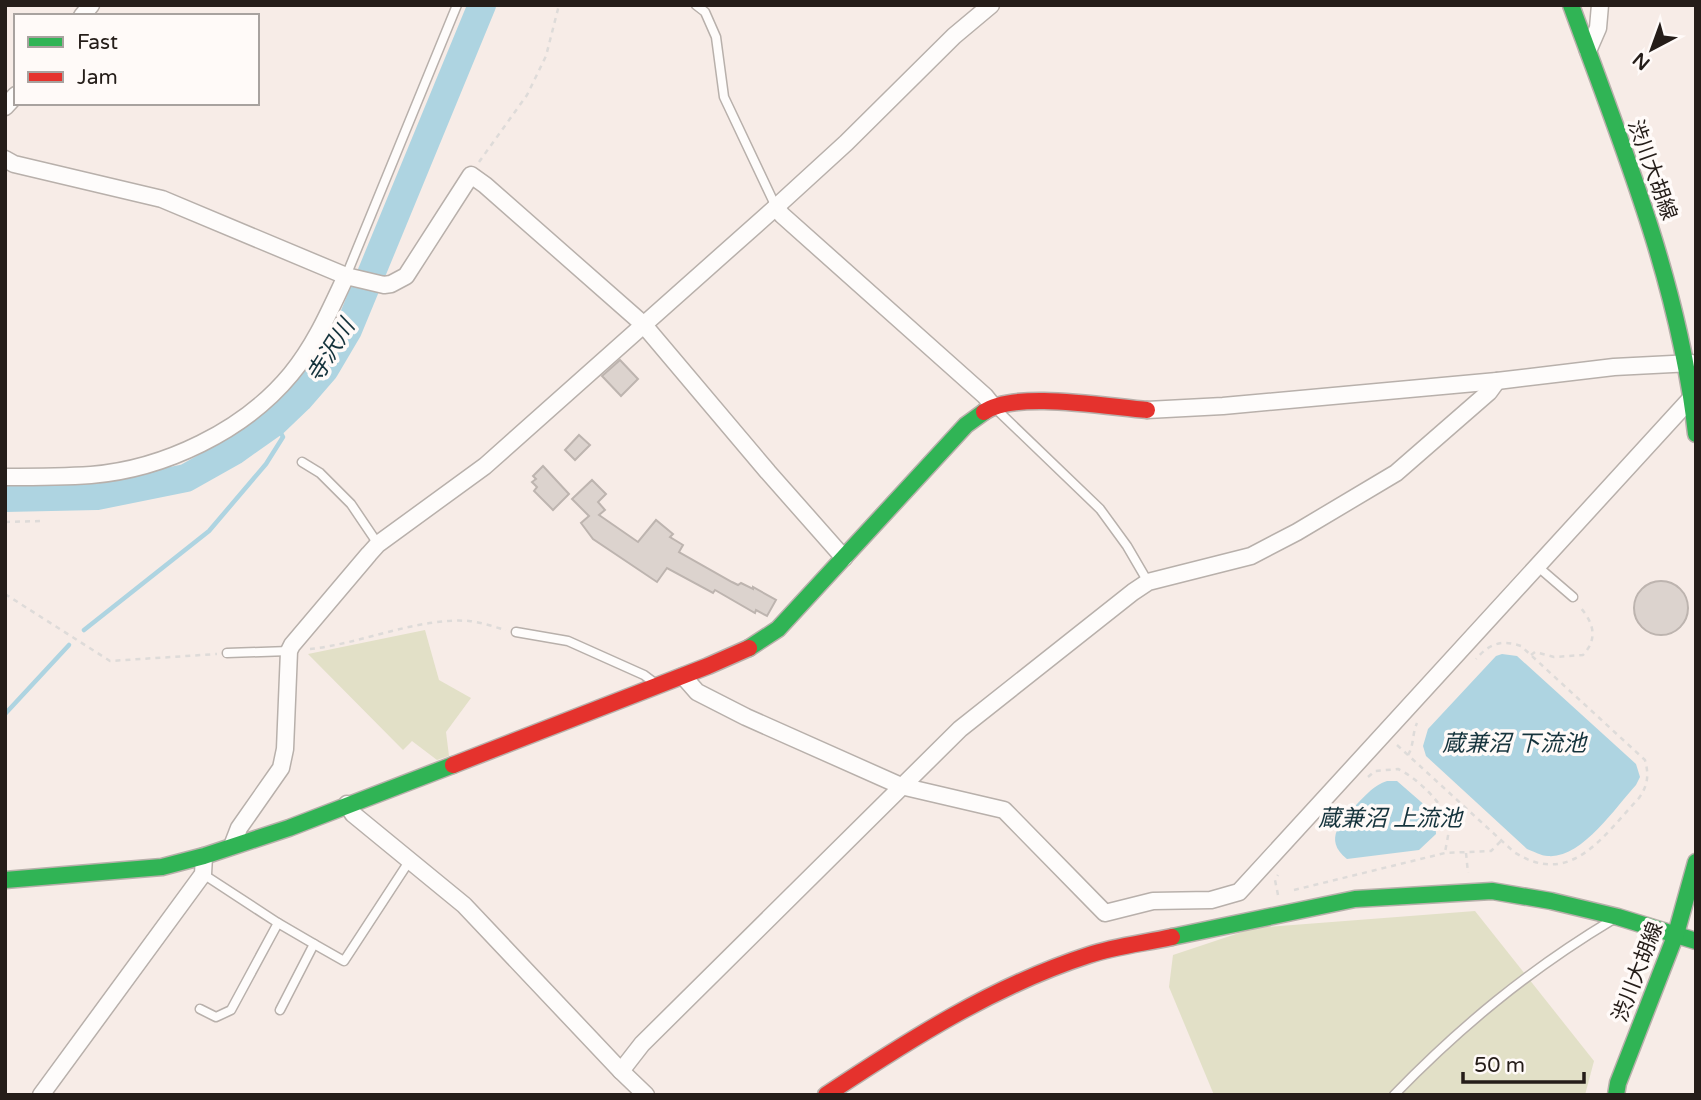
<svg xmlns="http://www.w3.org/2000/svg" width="1701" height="1100" font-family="'Varela Round','Noto Sans JP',sans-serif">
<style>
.green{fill:#e2e0c7}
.water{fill:#aed4e1}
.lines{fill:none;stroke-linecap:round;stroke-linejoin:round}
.stream{stroke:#aed4e1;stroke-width:4.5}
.river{stroke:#aed4e1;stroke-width:28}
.building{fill:#dcd3ce;stroke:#bdb4af;stroke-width:2}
.lane-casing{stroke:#b8b0ab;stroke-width:11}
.street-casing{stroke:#b8b0ab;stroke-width:19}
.fast-casing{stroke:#b8b0ab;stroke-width:19}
.jam-casing{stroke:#b8b0ab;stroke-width:19}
.path{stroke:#dedbd9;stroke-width:2.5;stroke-dasharray:5 5;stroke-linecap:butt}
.lane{stroke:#fefcfb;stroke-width:8}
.street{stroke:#fefcfb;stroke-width:16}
.fast{stroke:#30b455;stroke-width:16}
.jam{stroke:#e5322d;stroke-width:16}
.labels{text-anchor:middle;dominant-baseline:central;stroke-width:7;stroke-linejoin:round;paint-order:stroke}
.street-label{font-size:21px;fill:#251d19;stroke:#fffaf8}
.water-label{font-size:23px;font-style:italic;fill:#15333c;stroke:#fffaf8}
</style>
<rect width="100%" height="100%" fill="#f7ece7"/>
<g class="green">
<polygon points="425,630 439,680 471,698 446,732 449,756 437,760 412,741 403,750 308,654"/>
<polygon points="1475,911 1594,1061 1585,1095 1214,1095 1169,987 1173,955 1254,928"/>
</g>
<g class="water">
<path d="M1502,654L1517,656L1636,764L1640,777L1636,785C1615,808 1581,859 1548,856C1541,856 1533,851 1527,849L1426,756L1423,746L1428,729L1496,656Z"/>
<path d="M1387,781H1397L1428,808L1435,818L1436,834L1419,850L1347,859C1322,839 1342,821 1357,804C1367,794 1374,785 1387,781Z"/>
</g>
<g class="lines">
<g class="stream">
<polyline points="84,630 209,531 266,464 283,437 275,422"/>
<polyline points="5,714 69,645"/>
</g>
<polyline class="river" points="5,498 97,496 186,478 234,451 275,422 299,399 325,369 348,330 482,5"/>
</g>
<g class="building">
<polygon points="620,360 638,379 621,396 602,376"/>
<polygon points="579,435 590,445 575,460 565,450"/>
<polygon points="543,466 569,494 553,510 534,491 537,487 532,482 536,479 533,476"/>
<polygon points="592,480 606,494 598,502 605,510 599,515 638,542 656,520 673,534 670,537 683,545 679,552 732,582 738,585 741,583 753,589 753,587 776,600 767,616 756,610 755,613 715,590 713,593 667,568 657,582 593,539 581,523 589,516 572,499"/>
<circle cx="1661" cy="608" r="27"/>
</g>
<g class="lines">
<g class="lane-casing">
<g id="lane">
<polyline points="696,5 705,12 716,37 724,97 776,207"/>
<polyline points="346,276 457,5"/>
<polyline points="995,408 1100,509 1127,546 1148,582"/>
<polyline points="302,462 320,473 351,504 378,544"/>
<polyline points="1537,566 1573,597"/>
<polyline points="516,632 568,641 644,675 656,684"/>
<polyline points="227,653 289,651"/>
<polyline points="278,923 314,944 280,1010"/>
<polyline points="314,944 344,961 410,860"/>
<polyline points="200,1009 216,1017 231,1010 278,923 203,874"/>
<path d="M1394,1095C1461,1026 1529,970 1612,920"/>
</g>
</g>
<g class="street-casing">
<g id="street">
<polyline points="82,16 91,5"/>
<polyline points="1588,51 1598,28 1600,5"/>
<polyline points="5,107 16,95"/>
<polyline points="5,159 14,164 162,199 346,276 384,285 391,284 406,276 471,175 485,185 643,324 768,472 844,558"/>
<polyline points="776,207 782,215 985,396 993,406"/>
<polyline points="1147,410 1223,406 1497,381 1614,367 1692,363"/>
<path d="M5,477C34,477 62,477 91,475C164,469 244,431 291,374C315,345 330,310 346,276"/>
<polyline points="683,676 697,692 746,717 901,786 1004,810 1105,913 1153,901 1211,900 1239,892 1693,396"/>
<polyline points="347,804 353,814 464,905 621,1071 646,1095"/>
<polyline points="232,846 239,828 281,768 285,749 289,651 292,645 369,554 378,544 485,466 776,207 846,143 954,36 991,5"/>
<polyline points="621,1071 642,1044 960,729 1133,592 1148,582 1251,556 1297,532 1396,473 1489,392 1497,381"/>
<polyline points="41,1095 203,874 204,856"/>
</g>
</g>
<g class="fast-casing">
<g id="fast">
<path d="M1571,5C1622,145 1680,285 1696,434"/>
<polyline points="749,648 778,629 966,425 984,412"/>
<polyline points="5,880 162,867 204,856 289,828 453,765"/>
<polyline points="1172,937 1355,899 1492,891 1551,901 1618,917 1696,941"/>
<polyline points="1616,1095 1618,1083 1676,934 1696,862"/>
</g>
</g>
<g class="jam-casing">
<g id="jam">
<path d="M984,412C1015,390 1108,407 1147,410"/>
<polyline points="453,765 708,666 749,648"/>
<path d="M826,1095C909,1040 993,986 1089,955C1115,946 1145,943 1172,937"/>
</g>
</g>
<g class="path">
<polyline points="479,162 527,95 546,56 559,5"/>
<polyline points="5,522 44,521"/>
<polyline points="5,594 110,661 217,654"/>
<path d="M310,649C360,644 419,617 469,621C481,622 494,627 506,630"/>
<path d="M1531,655L1535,652L1554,657L1583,655C1598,639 1594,623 1580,607"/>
<path d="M1397,745L1514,852C1571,889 1604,835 1639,798C1648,785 1649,775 1645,760L1521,646C1501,639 1489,644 1476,659"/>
<path d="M1408,755C1414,746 1412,734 1417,723"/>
<path d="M1368,777L1375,771L1398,769C1416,777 1447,806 1449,826C1449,834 1446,845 1445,853"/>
<polyline points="1466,853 1468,873"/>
<polyline points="1294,890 1445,853 1491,851 1501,841"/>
<polyline points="1278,895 1275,880 1278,875"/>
</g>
<use href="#lane" class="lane"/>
<use href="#street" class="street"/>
<use href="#fast" class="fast"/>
<use href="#jam" class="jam"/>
</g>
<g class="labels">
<g class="street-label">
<text transform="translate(1652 170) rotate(70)">渋川大胡線</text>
<text transform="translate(1638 972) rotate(-69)">渋川大胡線</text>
</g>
<g class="water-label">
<text transform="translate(331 351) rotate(-58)">寺沢川</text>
<text x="1514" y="744">蔵兼沼 下流池</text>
<text x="1390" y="819">蔵兼沼 上流池</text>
</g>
</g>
<rect width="1701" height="1100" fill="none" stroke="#251d19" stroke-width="14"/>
<rect x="14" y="14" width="245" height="91" fill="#fffaf8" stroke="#a8a29f" stroke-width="2"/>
<rect x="28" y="37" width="35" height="10" fill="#30b455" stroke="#a8a29f" stroke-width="2"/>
<text x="77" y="49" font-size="21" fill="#251d19">Fast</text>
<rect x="28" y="72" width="35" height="10" fill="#e5322d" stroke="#a8a29f" stroke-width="2"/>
<text x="77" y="84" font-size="21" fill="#251d19">Jam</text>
<g transform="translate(1652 49) rotate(221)" stroke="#fffaf8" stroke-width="5" paint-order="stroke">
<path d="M0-5L12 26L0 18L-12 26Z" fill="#251d19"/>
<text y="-10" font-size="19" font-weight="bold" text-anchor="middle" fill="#251d19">N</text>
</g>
<path d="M1463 1072v10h121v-10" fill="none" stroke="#251d19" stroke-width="3.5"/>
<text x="1474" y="1072" font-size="21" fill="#251d19" stroke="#fffaf8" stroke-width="5" paint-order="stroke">50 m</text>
</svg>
